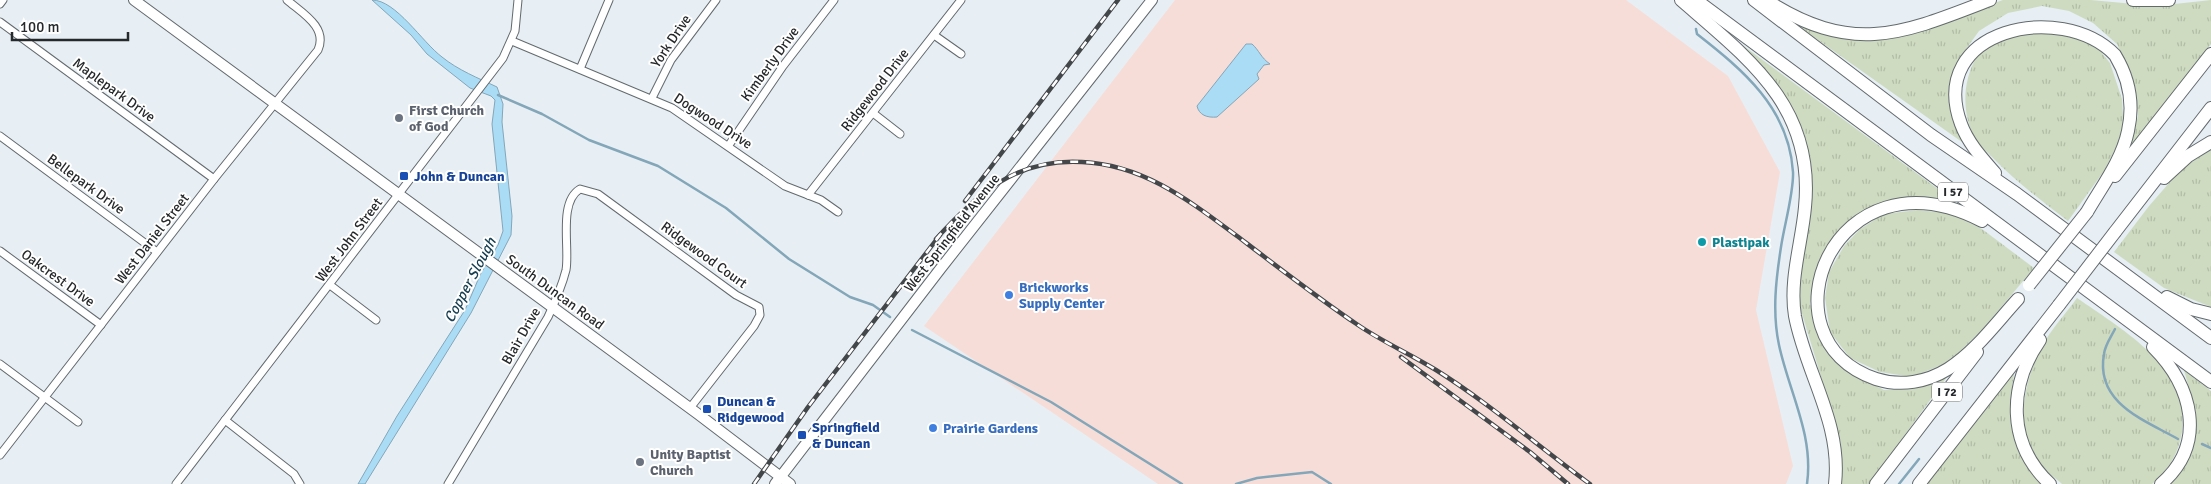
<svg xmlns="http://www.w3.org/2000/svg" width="2211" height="484" font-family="Signika,sans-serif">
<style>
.industrial{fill:#f7ddd8}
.grass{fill:url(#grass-tufts)}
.water{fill:#abdcf6;stroke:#83a6b9}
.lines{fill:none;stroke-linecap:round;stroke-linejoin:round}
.stream{stroke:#83a6b9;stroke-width:2.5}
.street-casing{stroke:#636a6e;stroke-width:9}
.secondary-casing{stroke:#636a6e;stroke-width:12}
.highway-casing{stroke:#636a6e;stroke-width:14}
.street{stroke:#fff;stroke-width:7}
.secondary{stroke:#fff;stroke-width:10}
.highway{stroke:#fff;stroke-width:12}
.rail-casing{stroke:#44474a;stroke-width:4.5}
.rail{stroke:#fff;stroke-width:2.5;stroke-dasharray:8;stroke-linecap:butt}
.highway-bridge-casing{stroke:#636a6e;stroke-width:14;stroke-linecap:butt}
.highway-bridge{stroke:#fff;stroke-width:12}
.worship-dot{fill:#6b7280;stroke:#fff;stroke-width:2}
.transit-dot{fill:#1a4fb4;stroke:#fff;stroke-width:2}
.culture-dot{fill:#0f9aa8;stroke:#fff;stroke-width:2}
.shop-dot{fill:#3f7fe0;stroke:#fff;stroke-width:2}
.labels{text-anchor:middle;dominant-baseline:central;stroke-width:4;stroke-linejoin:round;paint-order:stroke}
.shield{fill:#fff;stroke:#67696b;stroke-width:1}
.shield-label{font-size:12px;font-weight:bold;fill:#26292b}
.street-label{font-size:14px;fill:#26292b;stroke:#fff}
.worship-label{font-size:14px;font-weight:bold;fill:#5b616d;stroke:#fff;text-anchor:start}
.transit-label{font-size:14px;font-weight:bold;fill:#164399;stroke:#fff;text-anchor:start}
.culture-label{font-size:14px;font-weight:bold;fill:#0d838f;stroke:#fff;text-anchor:start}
.shop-label{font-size:14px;font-weight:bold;fill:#366cbe;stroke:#fff;text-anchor:start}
.water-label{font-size:15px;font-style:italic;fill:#184052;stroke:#fff}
</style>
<defs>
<pattern id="grass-tufts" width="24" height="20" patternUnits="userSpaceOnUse" patternTransform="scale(1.25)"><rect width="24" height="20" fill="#cfdbc1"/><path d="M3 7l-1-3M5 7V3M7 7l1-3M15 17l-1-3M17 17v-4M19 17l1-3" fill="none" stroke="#b2bca6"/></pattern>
</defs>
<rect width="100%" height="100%" fill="#e7eff4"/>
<polygon class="industrial" points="1175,0 1626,0 1728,76 1780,172 1756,310 1793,466 1786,484 1158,484 924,326"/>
<g class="grass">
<polygon points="2003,0 2091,0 2156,6 2211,0 2211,44 2128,152 2138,116 2132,76 2117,44 2093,23 2069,11 2042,6 2008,13 1979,31 1964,52 1953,76 1951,104 1969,147 1794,23 1831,34 1887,39"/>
<path d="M2029,21L2062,22L2087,35L2110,63L2122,99L2124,132L2104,171L2068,221C2042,201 2015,181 1992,157C1987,152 1980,146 1976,140C1954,102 1967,48 2007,28C2014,24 2022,23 2029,21Z"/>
<polygon points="1741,44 1957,203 1907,197 1869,207 1841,230 1818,265 1810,304 1823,342 1849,372 1884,390 1914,389 1947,377 1869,484 1840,484 1841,443 1800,307 1801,266 1811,195 1811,164 1804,133 1789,101"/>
<polygon points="2211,150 2211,307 2164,288 2114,252 2149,206 2183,167"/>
<polygon points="1917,210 1950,213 1982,229 2034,268 1983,329 1949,362 1912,377 1880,372 1850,358 1830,332 1825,298 1829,272 1844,246 1860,229 1884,214"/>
<path d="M2077,298C2123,330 2191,368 2182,432C2178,455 2169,469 2152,484H2062C2056,478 2047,473 2042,466C2011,431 2024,378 2045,341C2054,326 2067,312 2077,298Z"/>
<path d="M2015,370C2004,423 2013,441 2042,484H1927Z"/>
<polygon points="2184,370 2211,391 2211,484 2168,484 2187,459 2196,414"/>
</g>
<g class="water">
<path d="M372,0C396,0 422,42 442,57C458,70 478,78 497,87L503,104L502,122L512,216L511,235L471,313L365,484H358L397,416L465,310L481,273L498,245L503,231L492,124L495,100L491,96L470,88L427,54L411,35Z"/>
<path d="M1246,44H1252C1259,50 1261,58 1270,64L1264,65L1257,74L1259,79L1217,117C1207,118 1199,115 1197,106Z"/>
</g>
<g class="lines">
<g class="stream">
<path d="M1696,29L1697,34C1743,70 1789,108 1793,172C1794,192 1784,226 1781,247C1776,279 1772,312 1779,345C1789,392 1814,435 1807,484"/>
<polyline points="498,95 542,114 589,140 658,166 726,208 789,259 850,297 873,305 890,317"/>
<path d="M2115,329C2111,337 2105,345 2104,354C2095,403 2144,420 2178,439"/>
<polyline points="912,330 1051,402 1182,484"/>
<polyline points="2202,444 2211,448"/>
<polyline points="1236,484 1257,478 1312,472 1331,484"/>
<polyline points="1899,484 1919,459"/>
</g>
<g class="street-casing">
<g id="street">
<polyline points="0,4 3,0"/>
<polyline points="0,22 214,179"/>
<polyline points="934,35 961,54"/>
<polyline points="512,41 672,108 785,186 821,200 838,212"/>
<polyline points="580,69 609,0"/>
<polyline points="652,98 671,60 716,0"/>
<polyline points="873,113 900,134"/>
<polyline points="0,136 157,252"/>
<polyline points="729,145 783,66 834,0"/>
<polyline points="808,195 961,0"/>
<polyline points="0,251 101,325"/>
<polyline points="330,285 376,320"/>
<polyline points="0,364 78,422"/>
<polyline points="225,420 294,474 300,484"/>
<path d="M0,455L214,179L318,50C328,27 302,13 287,0"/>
<polyline points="176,484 503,58 515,31 518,0"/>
<path d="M448,484L548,317C555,302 562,286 566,270C570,248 558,202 580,189L598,194L736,295L759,307L760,315L754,326L690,408"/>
</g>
</g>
<g class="secondary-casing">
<g id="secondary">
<polyline points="134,0 698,414 790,484"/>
<polyline points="775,484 941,268 1152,0"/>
</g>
</g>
<g class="highway-casing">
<g id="highway">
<path d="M1681,0C1749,59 1815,107 1805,207C1802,242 1789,280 1795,316C1806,374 1842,423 1835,484"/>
<polyline points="1696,0 2211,382"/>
<polyline points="1754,0 1931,135 2017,194 2211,338"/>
<path d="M1766,0C1853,56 1902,34 1990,0"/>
<polyline points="2133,0 2169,0"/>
<path d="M1995,173C1982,158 1968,143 1961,124C1926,29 2061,0 2115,55C2129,78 2134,104 2128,131C2122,160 2102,186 2087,212"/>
<polyline points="2115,176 2211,54"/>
<polyline points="2164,178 2188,156 2211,142"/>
<path d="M1982,221C1833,144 1757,339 1876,379C1901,387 1927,382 1948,369C1975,352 1996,323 2018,299"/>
<polyline points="2115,232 2211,108"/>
<polyline points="2167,297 2191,309 2211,314"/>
<path d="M2040,340C2008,386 2007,444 2050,484"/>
<path d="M2153,347C2192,386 2208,443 2161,484"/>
<polyline points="1876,484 1977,352"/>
<polyline points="1919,484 2059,305"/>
</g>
</g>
<use href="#street" class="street"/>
<use href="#secondary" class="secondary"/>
<use href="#highway" class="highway"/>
<g class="rail-casing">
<g id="rail">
<polyline points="965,201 1118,0"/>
<path d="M936,239C977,194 1016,158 1082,162C1146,165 1192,203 1241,239C1279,268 1318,298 1358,325C1383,342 1410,354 1436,370C1489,403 1539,447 1590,484"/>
<polyline points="1401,357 1530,452 1568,484"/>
<polyline points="754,484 808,407 940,235"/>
</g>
</g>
<use href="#rail" class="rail"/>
<g class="highway-bridge-casing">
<g id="highway-bridge">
<polyline points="2029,285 2087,212"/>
<polyline points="2059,305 2115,232"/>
</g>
</g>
<use href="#highway-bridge" class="highway-bridge"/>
</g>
<g class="worship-dot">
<circle cx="399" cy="118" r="5"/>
<circle cx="640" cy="462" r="5"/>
</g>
<g class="transit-dot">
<rect x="399" y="171" width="10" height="10" rx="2.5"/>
<rect x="702" y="404" width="10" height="10" rx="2.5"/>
<rect x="797" y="430" width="10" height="10" rx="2.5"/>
</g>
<circle class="culture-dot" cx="1702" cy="242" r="5"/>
<g class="shop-dot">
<circle cx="1009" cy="295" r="5"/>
<circle cx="933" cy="428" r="5"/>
</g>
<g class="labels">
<g class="shield">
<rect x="1938" y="182.5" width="30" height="19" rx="4"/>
<rect x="1932" y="382.5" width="30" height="19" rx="4"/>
</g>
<g class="shield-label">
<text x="1953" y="192">I 57</text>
<text x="1947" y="392">I 72</text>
</g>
<g class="street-label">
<text transform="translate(671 41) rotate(-56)">York Drive</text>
<text transform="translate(770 64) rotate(-54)">Kimberly Drive</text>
<text transform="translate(114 90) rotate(36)">Maplepark Drive</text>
<text transform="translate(875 90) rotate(-52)">Ridgewood Drive</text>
<text transform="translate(713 121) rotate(33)">Dogwood Drive</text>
<text transform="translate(86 184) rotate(36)">Bellepark Drive</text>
<text transform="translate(952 233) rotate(-52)">West Springfield Avenue</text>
<text transform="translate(152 239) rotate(-52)">West Daniel Street</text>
<text transform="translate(349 240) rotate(-53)">West John Street</text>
<text transform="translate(704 255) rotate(36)">Ridgewood Court</text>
<text transform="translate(58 278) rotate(36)">Oakcrest Drive</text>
<text transform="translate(555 292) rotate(36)">South Duncan Road</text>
<text transform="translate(521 336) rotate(-60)">Blair Drive</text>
</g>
<g class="worship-label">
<text x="409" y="110">First Church<tspan x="409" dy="16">of God</tspan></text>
<text x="650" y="454">Unity Baptist<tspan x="650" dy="16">Church</tspan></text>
</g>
<g class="transit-label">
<text x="414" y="176">John &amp; Duncan</text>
<text x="717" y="401">Duncan &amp;<tspan x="717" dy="16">Ridgewood</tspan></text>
<text x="812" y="427">Springfield<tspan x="812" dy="16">&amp; Duncan</tspan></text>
</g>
<g class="culture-label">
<text x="1712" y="242">Plastipak</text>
</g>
<g class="shop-label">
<text x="1019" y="287">Brickworks<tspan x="1019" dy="16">Supply Center</tspan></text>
<text x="943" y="428">Prairie Gardens</text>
</g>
<g class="water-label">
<text transform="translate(470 280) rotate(-62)">Copper Slough</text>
</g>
</g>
<path d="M12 32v8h116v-8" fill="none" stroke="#26292b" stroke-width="2.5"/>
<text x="20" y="32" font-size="15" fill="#26292b" stroke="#ffffff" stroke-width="4" paint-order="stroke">100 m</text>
</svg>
